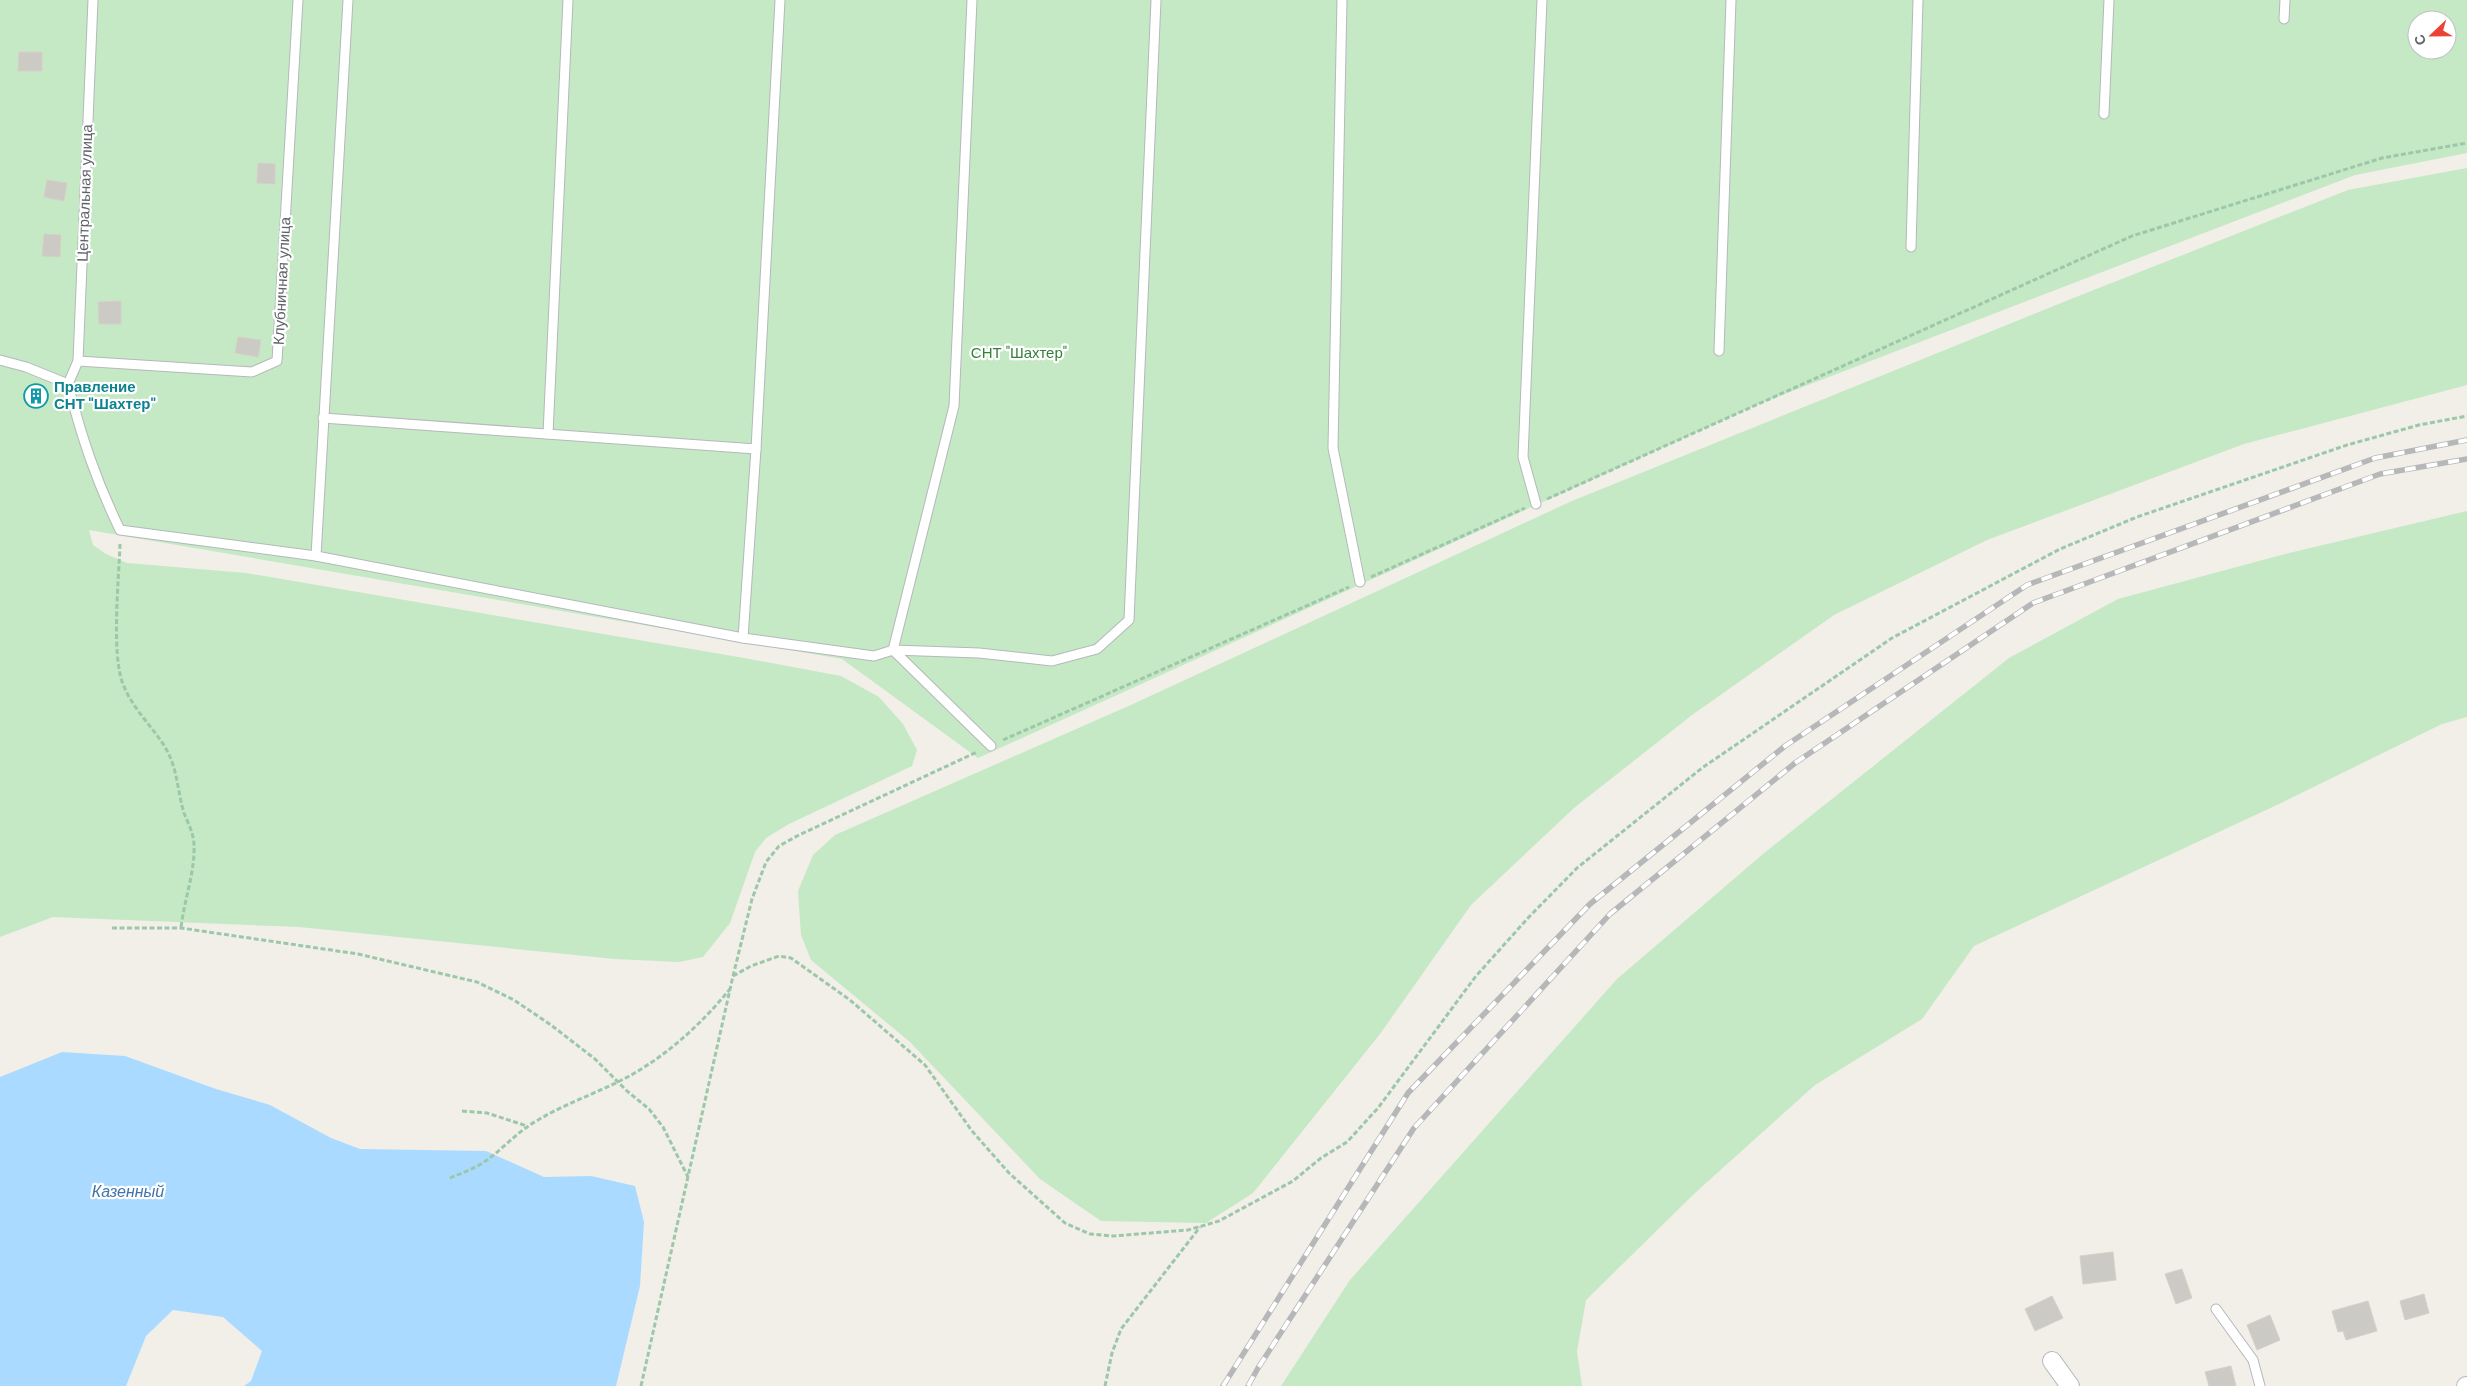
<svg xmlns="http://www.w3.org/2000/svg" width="2467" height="1386" font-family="'DM Sans',sans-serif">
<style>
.green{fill:#c5e8c5;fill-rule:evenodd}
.water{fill:#aadaff}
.building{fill:#cccac5;stroke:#d6d1c6}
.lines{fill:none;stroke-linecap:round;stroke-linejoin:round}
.lane-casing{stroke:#b5b8bc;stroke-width:11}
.street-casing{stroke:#b5b8bc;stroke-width:20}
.path{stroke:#9cc7a9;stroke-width:3;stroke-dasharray:5 2.5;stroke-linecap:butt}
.lane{stroke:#fff;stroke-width:9}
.street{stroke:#fff;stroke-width:18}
.rail-casing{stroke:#b6b7b8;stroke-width:5.5}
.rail{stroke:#fff;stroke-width:4;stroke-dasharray:11;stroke-linecap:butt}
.labels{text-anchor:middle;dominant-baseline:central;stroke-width:4.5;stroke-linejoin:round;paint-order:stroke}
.street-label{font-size:15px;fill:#5f6368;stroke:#fff}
.park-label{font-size:15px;fill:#348238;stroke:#fff}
.culture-label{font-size:15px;font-weight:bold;fill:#0d838f;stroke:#fff;text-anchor:start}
.water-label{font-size:16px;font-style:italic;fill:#4174aa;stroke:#fff}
</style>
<rect width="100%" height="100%" fill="#f1efe8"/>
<g class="green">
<path d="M0,0H2467V153L2355,175L1761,403L978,758L842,659L89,530L93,545L106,554L127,563L246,573L744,658L841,676L879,697L903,724L917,750L912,766L789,824L766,838L755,852L730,923L703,957L679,962L615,959L299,927L53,917L0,937ZM2417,20H2447V50H2417Z"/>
<polygon points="2467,168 2467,385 2244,444 1987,540 1834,615 1692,715 1574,808 1471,905 1380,1034 1253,1193 1206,1223 1101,1221 1040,1179 910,1042 811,960 801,935 798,891 813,855 835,835 1133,704 1572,501 2071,299 2348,190"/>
<polygon points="2467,511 2467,717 2442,724 2279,804 1974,946 1922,1019 1815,1085 1696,1192 1586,1300 1577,1351 1582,1386 1281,1386 1350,1280 1617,979 1763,854 2009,658 2118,599 2285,554"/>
</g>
<polygon class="water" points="62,1052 125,1056 216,1089 270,1105 331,1138 360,1149 486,1151 544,1177 591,1176 635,1186 644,1222 640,1286 616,1386 244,1386 251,1381 262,1351 223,1317 173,1310 146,1336 126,1386 0,1386 0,1077"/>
<g class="building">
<polygon points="19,52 42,52 42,71 18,71"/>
<polygon points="258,163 275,164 275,184 257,183"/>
<polygon points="47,180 67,183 64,201 44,197"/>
<polygon points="44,234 61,235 60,257 42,256"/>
<polygon points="121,301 121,324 99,324 98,302"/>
<polygon points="238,337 261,340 258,357 235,353"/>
<polygon points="2113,1252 2116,1280 2083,1284 2080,1256"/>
<polygon points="2182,1269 2192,1298 2176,1304 2165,1274"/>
<polygon points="2424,1294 2429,1313 2405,1320 2400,1301"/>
<polygon points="2052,1296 2063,1318 2035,1331 2025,1309"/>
<polygon points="2368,1301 2377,1331 2346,1340 2343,1331 2338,1332 2332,1311"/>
<polygon points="2270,1315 2280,1340 2257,1350 2247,1325"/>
<polygon points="2231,1366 2236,1386 2209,1386 2205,1372"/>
</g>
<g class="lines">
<g class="lane-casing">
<g id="lane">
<polyline points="972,0 954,406 893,650 979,653 1052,661 1097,649 1129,620 1156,0"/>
<polyline points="1342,0 1333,448 1360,582"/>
<polyline points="2284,19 2285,0"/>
<polyline points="2104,114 2109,0"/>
<polyline points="1911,247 1918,0"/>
<polyline points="1719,351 1731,0"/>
<polyline points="0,360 26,367 68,384"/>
<polyline points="78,361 252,372 277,361 298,0"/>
<path d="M68,384C82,439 96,480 120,530L316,556L743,638L874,656L893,650L991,746"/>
<polyline points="68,384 78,361 93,0"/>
<polyline points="323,418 756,449"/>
<polyline points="548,434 568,0"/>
<polyline points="1536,504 1523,457 1542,0"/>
<polyline points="316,556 348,0"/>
<polyline points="743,638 756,449 780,0"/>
<polyline points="2216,1309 2253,1360 2260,1386"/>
</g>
</g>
<g class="street-casing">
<g id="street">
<polyline points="2052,1361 2070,1386"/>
<polyline points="2466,1386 2467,1386"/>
</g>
</g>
<g class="path">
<polyline points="1547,499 2132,236 2382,158 2467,143"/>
<path d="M120,544C119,578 111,654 123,684C132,708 152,726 165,747C178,769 177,790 184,813C188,823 194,834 194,845C195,873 184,900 181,928"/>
<polyline points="1371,577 1525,508"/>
<polyline points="1003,740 1349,587"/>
<polyline points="112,928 181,928 358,954 477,982 514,1000 551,1025 595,1059 627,1091 649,1109 663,1127 688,1177"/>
<polyline points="733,976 751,966 779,956 791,958 850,1000 925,1065 972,1131 1009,1173 1065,1223 1090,1234 1113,1236 1188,1230 1219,1221 1293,1181 1321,1158 1347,1142 1378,1108 1476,976 1528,918 1577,868 1702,768 1892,638 2060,549 2137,517 2347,445 2419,425 2467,416"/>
<polyline points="462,1111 487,1113 527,1126"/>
<path d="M450,1178C462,1173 476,1168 487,1160C505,1147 518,1131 538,1120C568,1102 603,1091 633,1074C671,1052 703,1022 730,989"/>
<polyline points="641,1386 733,976 752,899 766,862 779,846 799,835 977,752"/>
<polyline points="1105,1386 1112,1353 1121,1329 1200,1227"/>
</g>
<use href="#lane" class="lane"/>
<use href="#street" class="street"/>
<g class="rail-casing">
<g id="rail">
<polyline points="1223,1386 1408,1093 1590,904 1785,746 2027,585 2375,458 2467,440"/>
<polyline points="1248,1386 1258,1368 1414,1128 1610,914 1795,763 2033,603 2380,474 2467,459"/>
</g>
</g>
<use href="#rail" class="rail"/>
</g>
<defs>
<g id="building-ring" transform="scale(1.25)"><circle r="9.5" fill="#fff" stroke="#0f9aa8" stroke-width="1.5"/><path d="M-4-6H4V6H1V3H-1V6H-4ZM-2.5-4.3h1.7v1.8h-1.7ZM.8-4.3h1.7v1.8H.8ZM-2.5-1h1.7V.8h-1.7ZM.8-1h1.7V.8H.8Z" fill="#0f9aa8"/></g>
</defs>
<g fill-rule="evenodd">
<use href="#building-ring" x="36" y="396"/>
</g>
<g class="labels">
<g class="street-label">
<text transform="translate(85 193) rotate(-88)">Центральная улица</text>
<text transform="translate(282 281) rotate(-87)">Клубничная улица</text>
</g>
<g class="park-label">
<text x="1019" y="353">СНТ "Шахтер"</text>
</g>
<g class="culture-label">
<text x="54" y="387">Правление<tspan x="54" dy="17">СНТ "Шахтер"</tspan></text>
</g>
<g class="water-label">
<text x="128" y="1191">Казенный</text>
</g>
</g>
<g transform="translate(2432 35) rotate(248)"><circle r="24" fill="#ffffff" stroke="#bfc1c3"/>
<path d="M0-4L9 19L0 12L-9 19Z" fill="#ea4335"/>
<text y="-8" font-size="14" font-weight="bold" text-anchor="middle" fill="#5f6368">С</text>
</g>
</svg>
